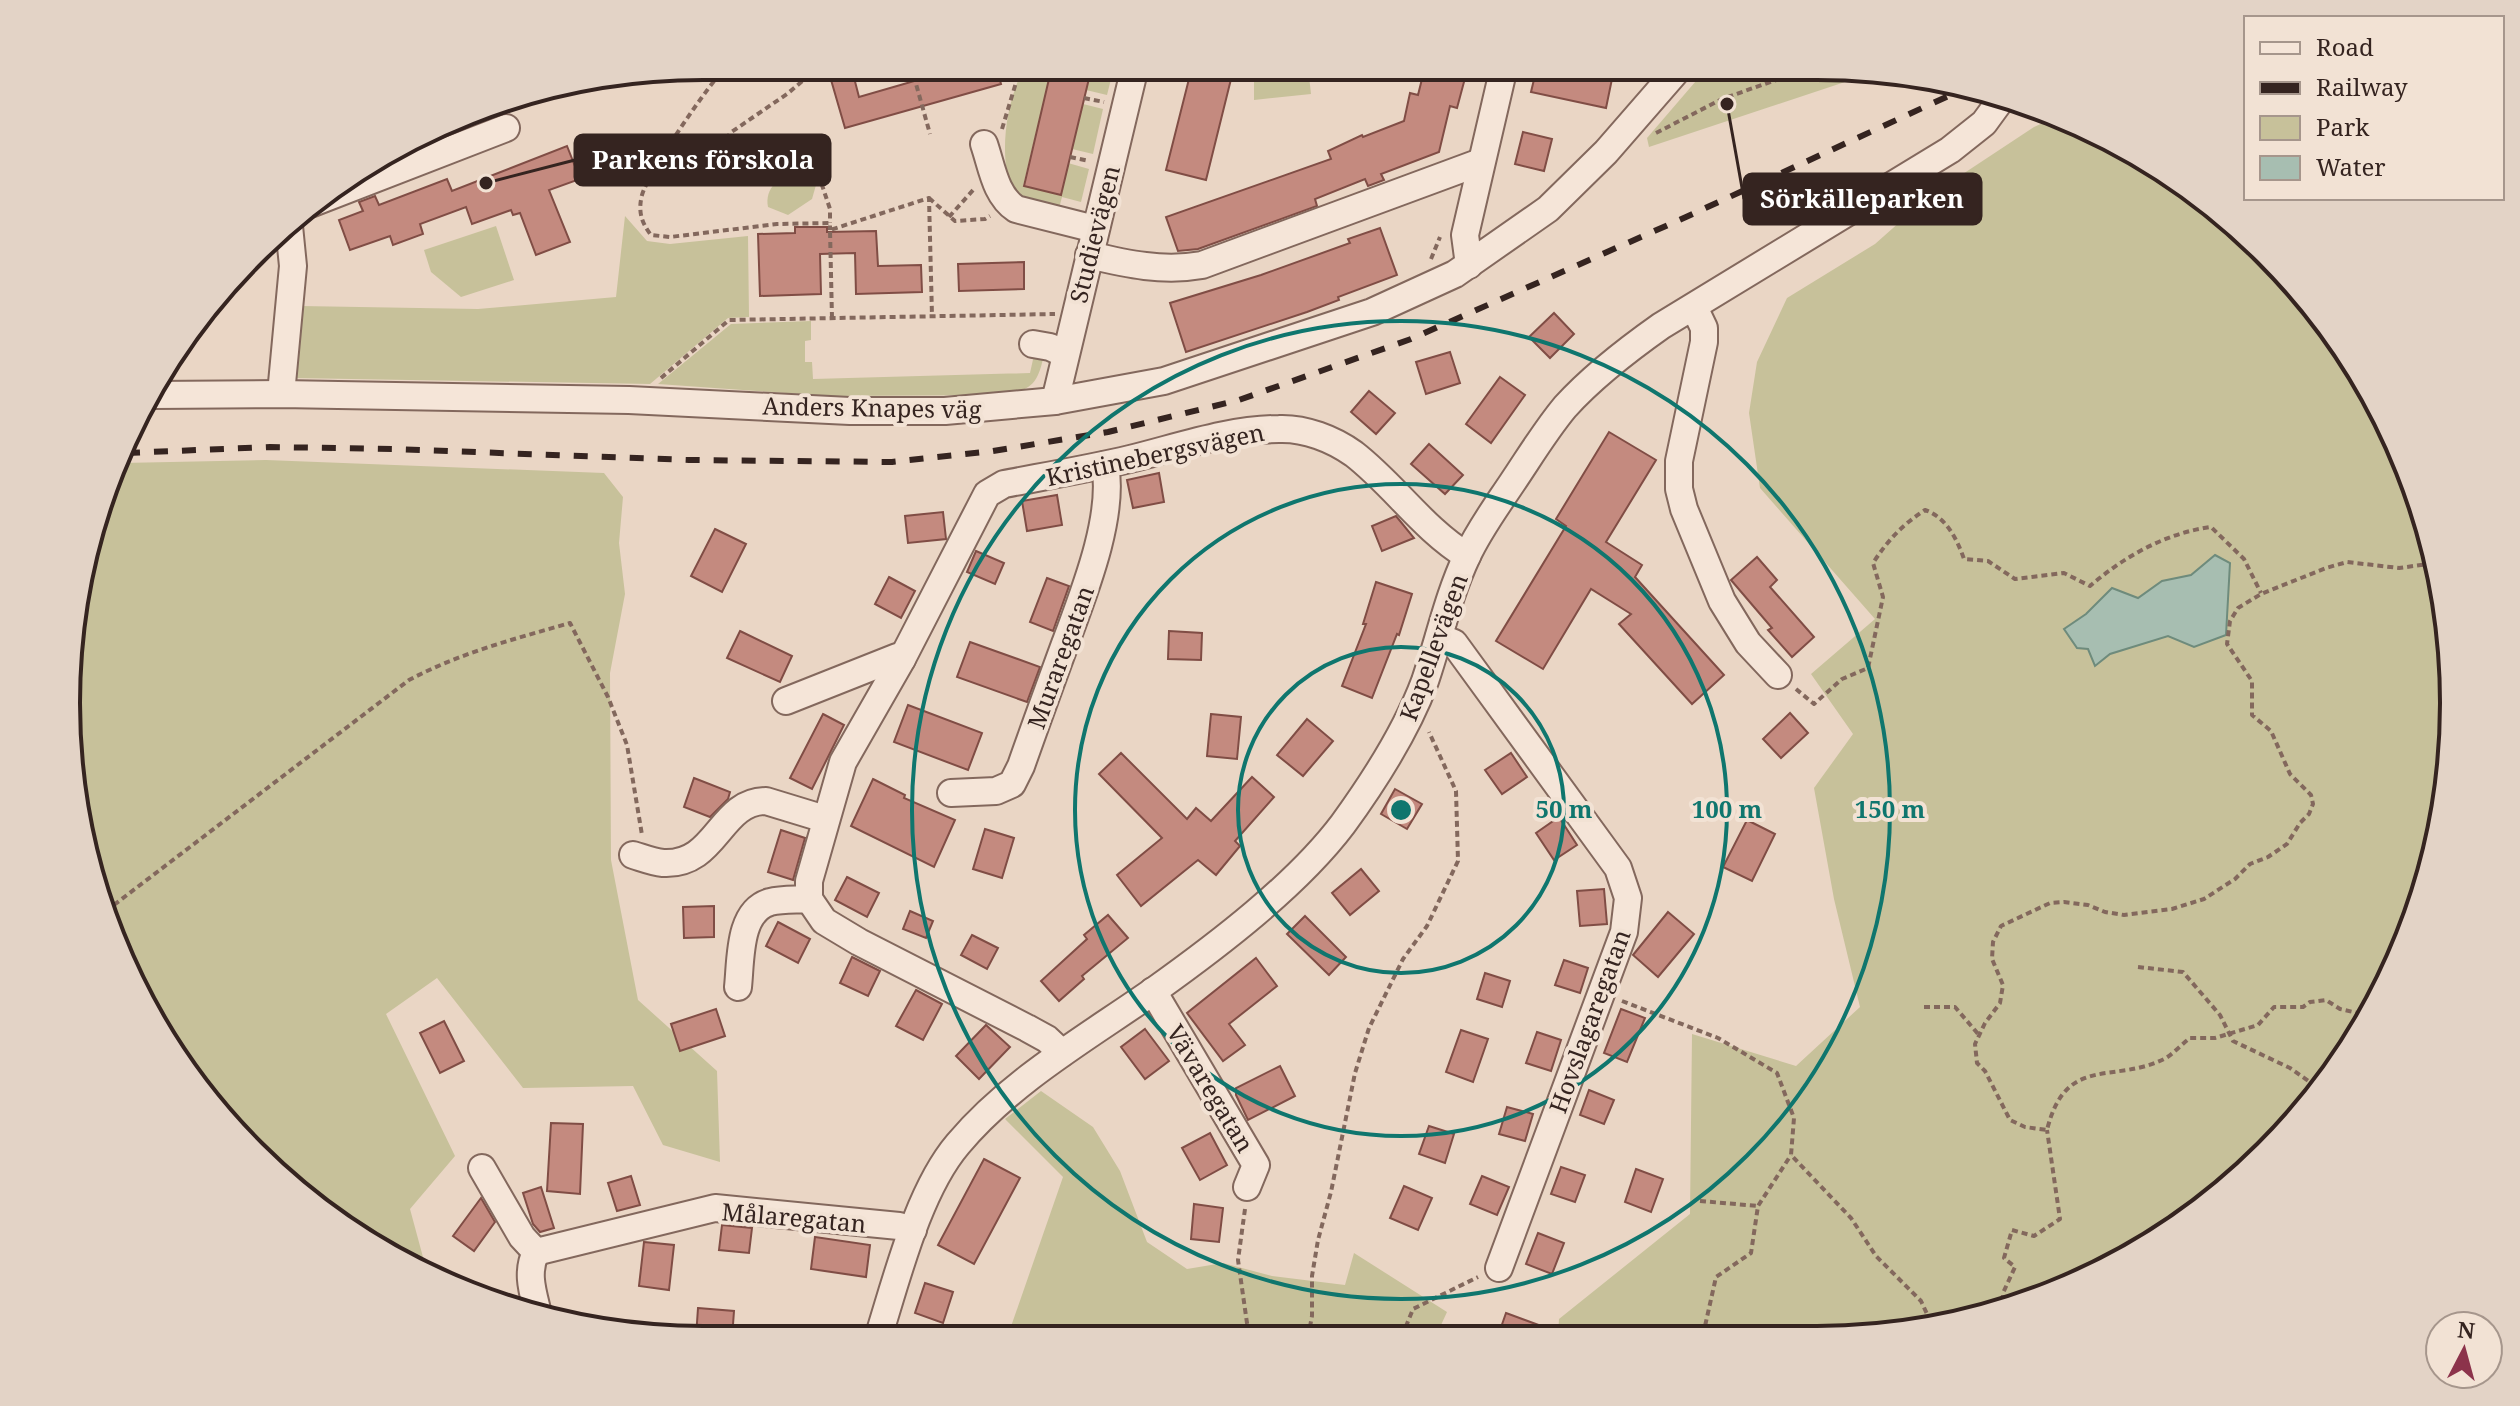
<svg xmlns="http://www.w3.org/2000/svg" width="2520" height="1406" font-family="'Noto Serif',serif">
<style>
.green{fill:#c7c19a;fill-rule:evenodd}
.water{fill:#a7beb1;stroke:#6e8b7c;stroke-width:2}
.building{fill:#c48a7f;stroke:#804d45;stroke-width:2}
.lines{fill:none;stroke-linecap:round;stroke-linejoin:round}
.minor-casing{stroke:#83685d;stroke-width:30}
.path{stroke:#83685d;stroke-width:4;stroke-dasharray:6 4;stroke-linecap:butt}
.minor{stroke:#f5e5d8;stroke-width:26}
.rail{stroke:#352420;stroke-width:6;stroke-dasharray:14 14;stroke-linecap:butt}
.ring{fill:none;stroke:#0f766e;stroke-width:4}
.labels{text-anchor:middle;dominant-baseline:central;stroke-width:8;stroke-linejoin:round;paint-order:stroke}
.street-label{font-size:24px;fill:#352420;stroke:#f2e2d4}
.rim{fill:none;stroke:#352420;stroke-width:4}
.centre{fill:#0f766e;stroke:#f2e2d4;stroke-width:4}
.ring-label{font-size:24px;text-anchor:middle;font-weight:bold;fill:#0f766e;stroke:#f2e2d4;stroke-width:8;stroke-linejoin:round;paint-order:stroke}
.leader{fill:none;stroke:#352420;stroke-width:3}
.callout-dot{fill:#352420;stroke:#f2e2d4;stroke-width:3}
.callout{fill:#352420;stroke:#352420;stroke-width:3}
.callout-label{font-size:26px;text-anchor:middle;font-weight:bold;fill:#fff}
</style>
<rect width="100%" height="100%" fill="#ead6c5"/>
<g class="green">
<path d="M1025,66H1052L1023,186L1060,195L1068,163L1089,169L1081,202L1062,197L1058,212L1017,201C996,165 1005,102 1025,66Z"/>
<polygon points="1254,67 1308,67 1311,94 1254,100"/>
<polygon points="1708,67 1858,67 1878,71 1649,147 1647,138"/>
<polygon points="1091,70 1112,75 1107,95 1086,90"/>
<polygon points="1083,104 1103,109 1093,154 1072,149"/>
<path d="M2054,118L2135,151L2237,224L2322,315L2388,421L2432,538L2453,661L2449,786L2420,907L2369,1021L2296,1123L2171,1233L2022,1306L1900,1335L1558,1336L1559,1319L1690,1214L1692,1034L1796,1066L1860,1007L1834,899L1814,788L1853,734L1811,674L1875,619L1760,488L1749,413L1757,362L1787,298L1875,244L1928,197L2034,127ZM2215,556L2194,647L2168,636L2110,654L2095,665L2088,649L2064,629L2086,614L2138,598L2162,581L2191,575Z"/>
<path d="M799,174L816,185L812,199L788,215L768,207C764,188 781,173 799,174Z"/>
<polygon points="625,216 647,241 670,244 748,236 749,317 728,318 650,384 294,378 300,306 478,309 616,297"/>
<polygon points="496,226 514,280 461,297 431,272 424,250"/>
<path d="M811,321V340L805,341V362H812L813,379L1030,373L1034,355L1041,356L1043,359C1037,385 1030,390 1004,395L828,396L658,384L731,324Z"/>
<polygon points="266,460 604,473 623,497 619,543 625,594 610,673 611,860 638,1000 717,1071 720,1162 663,1145 633,1086 523,1088 437,978 386,1014 455,1156 410,1209 427,1272 385,1255 224,1123 115,947 67,745 88,539 122,463"/>
<polygon points="1041,1091 1093,1127 1120,1171 1147,1242 1187,1269 1223,1263 1272,1276 1345,1285 1354,1253 1447,1312 1436,1336 1007,1338 1063,1177 1005,1119"/>
</g>
<polygon class="water" points="2215,555 2230,563 2226,635 2194,647 2168,636 2110,654 2095,666 2088,649 2077,648 2064,629 2086,614 2112,588 2138,598 2162,581 2191,575"/>
<g class="building">
<polygon points="827,66 851,66 859,97 966,66 996,66 1001,84 845,128"/>
<polygon points="1052,66 1092,66 1061,195 1024,186"/>
<polygon points="1192,67 1234,67 1206,180 1166,170"/>
<polygon points="1425,67 1468,67 1457,108 1450,106 1439,152 1381,174 1384,180 1368,186 1365,179 1315,199 1317,206 1198,249 1178,251 1166,217 1331,159 1328,151 1362,135 1363,137 1404,121 1410,93 1418,95"/>
<polygon points="1537,67 1579,67 1613,74 1606,108 1531,92"/>
<polygon points="1523,132 1552,139 1544,171 1515,164"/>
<polygon points="567,146 580,179 549,190 570,242 536,255 520,213 513,215 511,210 472,224 466,207 420,224 423,234 393,245 390,236 350,250 339,220 363,211 359,202 375,196 379,205 447,179 452,191"/>
<polygon points="795,227 827,227 827,232 876,231 878,266 921,265 922,292 856,294 855,253 820,254 821,294 760,296 758,234 795,233"/>
<polygon points="1380,228 1397,275 1338,297 1339,300 1307,312 1186,352 1170,303 1261,275 1350,243 1348,239"/>
<polygon points="1024,262 1024,289 959,291 958,264"/>
<polygon points="1554,313 1574,334 1550,358 1529,337"/>
<polygon points="1450,352 1460,383 1426,394 1416,362"/>
<polygon points="1500,377 1525,395 1491,443 1466,424"/>
<polygon points="1369,391 1395,413 1376,434 1351,412"/>
<polygon points="1609,432 1656,460 1606,542 1642,565 1635,577 1724,675 1692,704 1619,624 1631,614 1591,589 1543,669 1496,641 1566,526 1556,519"/>
<polygon points="1429,444 1463,475 1445,494 1411,464"/>
<polygon points="1159,473 1164,502 1133,508 1127,480"/>
<polygon points="1057,495 1062,525 1027,531 1022,501"/>
<polygon points="943,512 946,539 908,543 905,516"/>
<polygon points="1396,516 1414,538 1382,551 1372,526"/>
<polygon points="715,529 746,544 722,592 691,576"/>
<polygon points="976,551 1004,563 995,584 967,572"/>
<polygon points="1757,557 1777,580 1770,587 1814,637 1792,657 1768,630 1772,628 1731,580"/>
<polygon points="889,577 915,591 901,618 875,604"/>
<polygon points="1047,578 1069,586 1053,631 1030,622"/>
<polygon points="1376,582 1412,594 1399,635 1397,634 1372,698 1342,686 1366,624 1363,624"/>
<polygon points="740,631 792,656 780,682 727,658"/>
<polygon points="1169,631 1202,633 1201,660 1168,659"/>
<polygon points="970,642 1040,667 1027,702 957,677"/>
<polygon points="908,705 982,733 968,770 894,742"/>
<polygon points="1790,713 1808,733 1781,758 1763,739"/>
<polygon points="823,714 844,725 812,789 790,778"/>
<polygon points="1211,714 1241,717 1237,759 1207,756"/>
<polygon points="1307,719 1333,741 1303,776 1277,755"/>
<polygon points="1121,753 1187,819 1196,808 1211,821 1252,777 1274,797 1235,841 1240,846 1216,875 1198,860 1141,906 1117,875 1162,838 1099,774"/>
<polygon points="1511,753 1527,777 1502,794 1485,770"/>
<polygon points="694,778 730,792 728,799 710,817 684,807"/>
<polygon points="873,779 905,795 904,798 955,820 934,867 851,826"/>
<polygon points="1395,789 1422,804 1407,829 1381,814"/>
<polygon points="1559,817 1577,845 1554,860 1536,833"/>
<polygon points="1747,820 1775,834 1752,881 1723,867"/>
<polygon points="985,829 1014,838 1002,878 973,869"/>
<polygon points="781,830 805,838 793,880 768,872"/>
<polygon points="1361,869 1379,891 1350,915 1332,893"/>
<polygon points="847,877 879,893 867,917 835,900"/>
<polygon points="1604,889 1607,924 1580,926 1577,891"/>
<polygon points="714,906 714,937 684,938 683,907"/>
<polygon points="910,911 933,921 926,938 903,929"/>
<polygon points="1668,912 1694,934 1658,977 1633,955"/>
<polygon points="1108,915 1128,938 1082,976 1084,979 1059,1001 1041,981 1087,939 1084,935"/>
<polygon points="1305,916 1346,957 1329,975 1287,934"/>
<polygon points="778,922 810,939 798,963 766,946"/>
<polygon points="972,935 998,948 987,969 961,955"/>
<polygon points="852,957 880,971 868,996 840,983"/>
<polygon points="1256,958 1277,986 1229,1024 1245,1045 1223,1061 1187,1013"/>
<polygon points="1564,960 1588,968 1580,993 1555,985"/>
<polygon points="1485,973 1510,981 1502,1007 1477,999"/>
<polygon points="916,990 942,1004 923,1040 896,1026"/>
<polygon points="716,1009 725,1036 680,1051 671,1024"/>
<polygon points="1621,1009 1645,1018 1627,1062 1604,1053"/>
<polygon points="444,1021 464,1061 440,1073 420,1033"/>
<polygon points="986,1025 1010,1047 979,1079 956,1056"/>
<polygon points="1145,1029 1169,1061 1145,1079 1121,1047"/>
<polygon points="1461,1030 1488,1039 1473,1082 1446,1072"/>
<polygon points="1537,1032 1561,1040 1551,1071 1526,1063"/>
<polygon points="1280,1066 1295,1096 1248,1120 1236,1095 1236,1088"/>
<polygon points="1589,1090 1614,1100 1604,1124 1580,1115"/>
<polygon points="1507,1107 1533,1114 1525,1141 1499,1134"/>
<polygon points="551,1123 583,1124 580,1194 547,1191"/>
<polygon points="1429,1126 1454,1134 1445,1163 1419,1154"/>
<polygon points="1210,1133 1227,1165 1200,1180 1182,1148"/>
<polygon points="984,1159 1020,1178 974,1264 938,1245"/>
<polygon points="1561,1167 1585,1175 1575,1202 1551,1194"/>
<polygon points="1636,1169 1663,1179 1651,1212 1625,1202"/>
<polygon points="631,1176 640,1205 617,1211 608,1183"/>
<polygon points="1482,1176 1509,1187 1497,1215 1470,1204"/>
<polygon points="1404,1186 1432,1198 1418,1230 1390,1218"/>
<polygon points="541,1187 554,1228 540,1232 533,1224 523,1193"/>
<polygon points="481,1198 495,1222 474,1251 453,1236"/>
<polygon points="1194,1204 1223,1208 1219,1242 1191,1239"/>
<polygon points="722,1225 752,1228 749,1253 719,1250"/>
<polygon points="1538,1233 1564,1243 1552,1274 1526,1264"/>
<polygon points="815,1237 870,1245 866,1277 811,1269"/>
<polygon points="644,1242 674,1245 669,1290 639,1286"/>
<polygon points="925,1283 953,1292 943,1323 915,1313"/>
<polygon points="698,1308 734,1311 732,1338 696,1337"/>
<polygon points="1506,1313 1563,1334 1563,1336 1498,1336"/>
</g>
<g class="lines">
<g class="minor-casing">
<g id="minor">
<path d="M984,144C992,167 995,195 1016,209L1095,229"/>
<polyline points="310,204 506,128"/>
<path d="M1089,255C1127,264 1163,272 1202,265L1478,163"/>
<polyline points="1469,265 1465,235 1504,67"/>
<polyline points="1694,307 1704,328 1704,342 1679,461 1679,489 1684,509 1722,601 1748,643 1778,675"/>
<polyline points="1033,344 1050,347 1065,354"/>
<polyline points="281,394 293,266 289,226"/>
<polyline points="153,395 281,394 629,400 850,411 945,411 1055,401 1164,381 1372,312 1455,274 1548,209 1606,152 1680,67"/>
<polyline points="1055,401 1135,67"/>
<polyline points="1439,637 1454,643 1618,868 1628,898 1624,932 1499,1268"/>
<polyline points="786,701 897,657 902,659"/>
<path d="M951,793L996,791L1012,784L1021,766C1035,726 1050,685 1065,644C1083,595 1115,517 1105,465"/>
<path d="M633,855C643,858 653,862 663,863C717,866 719,801 766,801L825,819"/>
<path d="M738,987C741,960 738,911 770,902C782,899 797,900 809,899"/>
<polyline points="1153,991 1256,1165 1247,1187"/>
<path d="M1062,1053L1047,1039L1027,1028L859,942L824,921L809,899V881L843,762L902,659L987,494L1004,484C1046,476 1088,469 1130,459C1179,447 1229,429 1279,429C1305,428 1333,439 1354,454C1394,485 1423,529 1467,556"/>
<polyline points="482,1168 522,1237 536,1252"/>
<polyline points="536,1252 715,1208 899,1226 913,1230"/>
<path d="M536,1252C525,1274 534,1295 539,1318"/>
<path d="M878,1338C897,1278 918,1191 958,1144C1012,1080 1088,1037 1155,990C1218,945 1297,885 1343,824C1375,780 1406,732 1425,681C1439,640 1448,596 1467,556C1479,530 1496,507 1512,483C1529,458 1545,431 1565,407C1593,376 1627,350 1661,326L1950,150L1984,123L2003,97"/>
</g>
</g>
<g class="path">
<path d="M727,66C710,82 648,173 642,195C638,211 641,222 651,235L670,237L777,224L830,223V230"/>
<polyline points="811,66 812,73 787,94 730,133 724,145 725,154 765,150 809,168 819,176 830,209 830,223"/>
<polyline points="911,66 930,134"/>
<polyline points="1084,98 1104,102"/>
<polyline points="517,107 552,91"/>
<polyline points="1002,129 1021,66"/>
<polyline points="1656,133 1722,99 1813,67"/>
<polyline points="1070,157 1089,161"/>
<polyline points="929,198 955,221 985,219 990,216"/>
<polyline points="949,217 974,189"/>
<polyline points="1431,259 1440,237"/>
<polyline points="832,318 830,230 929,198 932,316"/>
<polyline points="661,378 729,320 1055,314"/>
<path d="M1796,689L1814,704L1842,679L1868,668L1883,597L1873,563C1888,540 1902,525 1925,510C1946,517 1957,539 1964,559L1988,561L2015,579L2064,573L2090,586C2125,556 2166,533 2211,527L2244,559L2261,593"/>
<path d="M106,911L409,680C460,653 514,639 570,623L608,697L627,745L642,835"/>
<polyline points="2138,967 2183,972 2220,1015 2233,1041 2290,1068 2320,1089"/>
<polyline points="1622,1001 1718,1038 1777,1073 1794,1118 1791,1155 1851,1218 1876,1256 1921,1301 1933,1327"/>
<polyline points="1924,1007 1955,1007 1979,1035"/>
<path d="M2371,1016L2340,1009L2326,1000L2310,1002L2303,1007H2274L2258,1025L2215,1038H2190C2182,1044 2174,1053 2166,1058C2114,1085 2066,1053 2047,1130L2025,1127L2010,1120L1985,1071L1977,1063L1975,1044L1985,1023L2000,1003L2003,985L1992,959L1993,942L2001,926L2050,903L2064,902L2088,905L2105,912L2124,915L2172,909L2204,899L2235,879L2250,864L2268,857L2287,844L2300,823L2309,814L2313,804L2311,795L2290,774L2271,731L2252,715V681L2227,644L2230,621L2238,608L2261,594L2326,568L2347,562L2399,568L2436,563"/>
<polyline points="1700,1201 1758,1206"/>
<polyline points="1245,1209 1238,1260 1249,1337"/>
<polyline points="2002,1311 2003,1293 2015,1267 2004,1258 2012,1230 2034,1236 2060,1219 2047,1130"/>
<polyline points="1703,1335 1716,1277 1751,1253 1758,1206 1791,1155"/>
<polyline points="1402,1336 1413,1309 1478,1277"/>
<polyline points="1308,1337 1312,1316 1312,1276 1318,1240 1331,1192 1355,1073 1369,1028 1403,959 1427,926 1458,861 1456,791 1429,732"/>
</g>
<use href="#minor" class="minor"/>
<polyline class="rail" points="126,453 270,447 392,449 689,460 892,462 993,451 1108,432 1239,400 1411,339 1686,217 1970,86"/>
</g>
<g class="ring">
<circle cx="1401" cy="810" r="163"/>
<circle cx="1401" cy="810" r="326"/>
<circle cx="1401" cy="810" r="489"/>
</g>
<g class="labels">
<g class="street-label">
<text transform="translate(1094 234) rotate(-76)">Studievägen</text>
<text transform="translate(872 407) rotate(1)">Anders Knapes väg</text>
<text transform="translate(1155 454) rotate(-12)">Kristinebergsvägen</text>
<text transform="translate(1433 647) rotate(-70)">Kapellevägen</text>
<text transform="translate(1060 657) rotate(-70)">Muraregatan</text>
<text transform="translate(1589 1021) rotate(-70)">Hovslagaregatan</text>
<text transform="translate(1211 1088) rotate(59)">Vävaregatan</text>
<text transform="translate(794 1217) rotate(5)">Målaregatan</text>
</g>
</g>
<path d="M0 0H2520V1406H0ZM703 80H1817A623 623 0 0 1 2440 703V703A623 623 0 0 1 1817 1326H703A623 623 0 0 1 80 703V703A623 623 0 0 1 703 80Z" fill="#e3d3c6" fill-rule="evenodd"/>
<path class="rim" d="M703 80H1817A623 623 0 0 1 2440 703V703A623 623 0 0 1 1817 1326H703A623 623 0 0 1 80 703V703A623 623 0 0 1 703 80Z"/>
<circle cx="1401" cy="810" r="12" class="centre"/>
<g class="ring-label">
<text x="1564" y="818">50 m</text>
<text x="1727" y="818">100 m</text>
<text x="1890" y="818">150 m</text>
</g>
<path class="leader" d="M486 183L575 160M1727 104L1744 199"/>
<g class="callout-dot">
<circle cx="486" cy="183" r="8"/>
<circle cx="1727" cy="104" r="8"/>
</g>
<g class="callout">
<rect x="575" y="135" width="255" height="50" rx="8"/>
<rect x="1744" y="174" width="237" height="50" rx="8"/>
</g>
<g class="callout-label">
<text x="703" y="169">Parkens förskola</text>
<text x="1862" y="208">Sörkälleparken</text>
</g>
<rect x="2244" y="16" width="260" height="184" fill="#f2e2d4" stroke="#a6968c" stroke-width="2"/>
<rect x="2260" y="42" width="40" height="12" fill="#f5e5d8" stroke="#a6968c" stroke-width="2"/>
<text x="2316" y="56" font-size="24" fill="#352420">Road</text>
<rect x="2260" y="82" width="40" height="12" fill="#352420" stroke="#a6968c" stroke-width="2"/>
<text x="2316" y="96" font-size="24" fill="#352420">Railway</text>
<rect x="2260" y="116" width="40" height="24" fill="#c7c19a" stroke="#a6968c" stroke-width="2"/>
<text x="2316" y="136" font-size="24" fill="#352420">Park</text>
<rect x="2260" y="156" width="40" height="24" fill="#a7beb1" stroke="#a6968c" stroke-width="2"/>
<text x="2316" y="176" font-size="24" fill="#352420">Water</text>
<g transform="translate(2464 1350) rotate(6)"><circle r="38" fill="#f2e2d4" stroke="#a6968c" stroke-width="2"/>
<path d="M0-6L14 30L0 20L-14 30Z" fill="#8c334b"/>
<text y="-12" font-size="22" font-weight="bold" text-anchor="middle" fill="#352420">N</text>
</g>
</svg>
